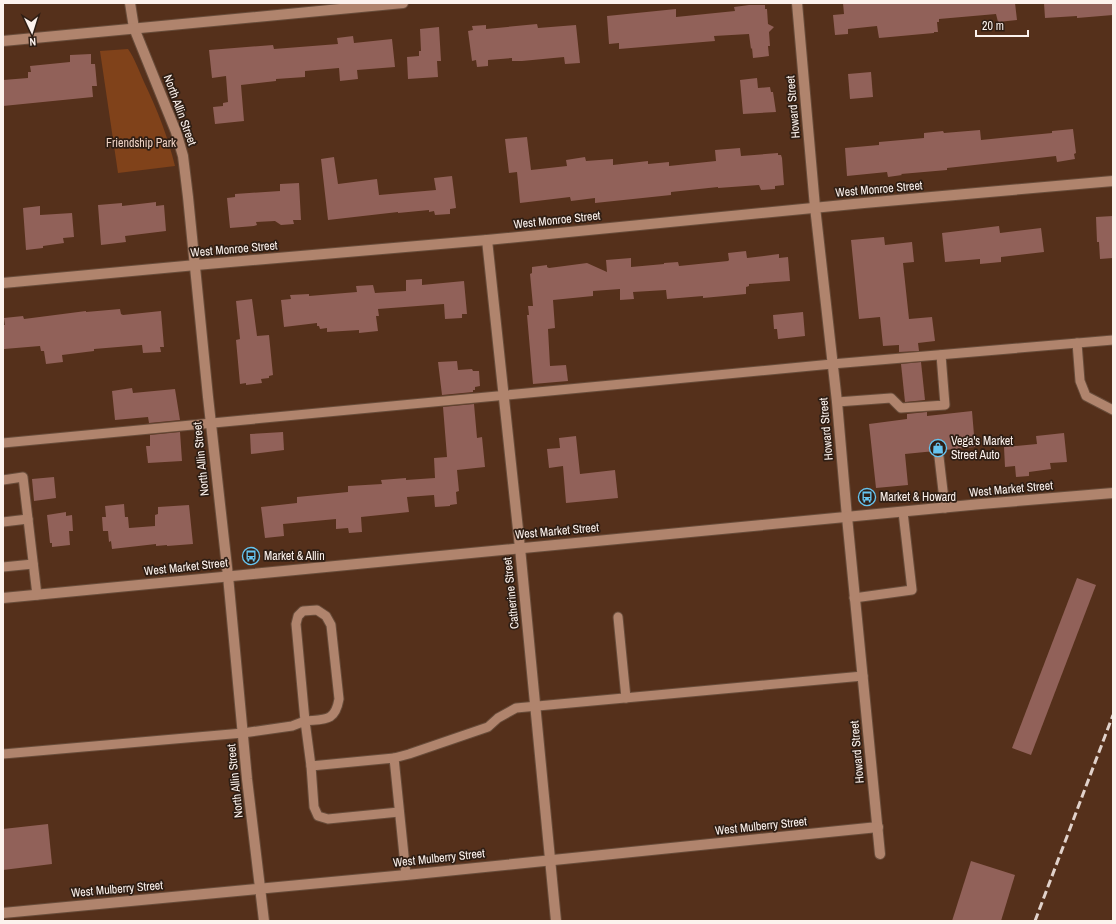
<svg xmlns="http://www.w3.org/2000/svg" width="1116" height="924" font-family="'Archivo Narrow',sans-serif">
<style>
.green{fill:#80421a}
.building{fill:#916159}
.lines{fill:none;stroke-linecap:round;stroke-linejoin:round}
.lane-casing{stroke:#684c3a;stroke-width:11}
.street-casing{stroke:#684c3a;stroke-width:12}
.secondary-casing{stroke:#684c3a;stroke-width:12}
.lane{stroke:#b0846d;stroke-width:9}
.street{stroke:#b0846d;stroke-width:10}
.secondary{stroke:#b0846d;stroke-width:10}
.rail{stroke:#e1d2cb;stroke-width:3;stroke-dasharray:8 4;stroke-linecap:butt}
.labels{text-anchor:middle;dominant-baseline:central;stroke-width:3.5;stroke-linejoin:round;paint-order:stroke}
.street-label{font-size:12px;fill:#fcf2ed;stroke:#2f1e14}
.park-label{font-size:12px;fill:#eed2c4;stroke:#2f1e14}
.poi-label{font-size:12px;fill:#fcf2ed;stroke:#2f1e14;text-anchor:start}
</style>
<rect width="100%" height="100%" fill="#55301b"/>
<path class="green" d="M128,49C135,59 139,71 144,82C157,109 168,137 175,166L118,173L100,51Z"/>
<g class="building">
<polygon points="843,3 1015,3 1017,20 998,22 996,14 939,19 939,22 937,22 938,32 934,32 934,33 879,38 877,26 848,29 848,34 835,35 833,15 844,14"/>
<polygon points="1044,3 1113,3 1113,15 1077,18 1077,16 1045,18"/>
<polygon points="749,5 765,5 765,9 767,9 768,24 774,27 769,32 770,46 768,46 769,56 753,58 752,48 751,49 749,34 714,36 715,41 619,49 619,43 609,44 607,16 676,9 676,17 735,11 734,7"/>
<polygon points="537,24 538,28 576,25 580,63 565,64 564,57 522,61 512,61 512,58 488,60 488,66 477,67 476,60 472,61 468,31 473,30 472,26 486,25 486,29"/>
<polygon points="439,27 441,61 437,61 438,77 408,79 407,57 419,56 419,51 421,51 420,29"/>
<polygon points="353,36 354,43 392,39 395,67 357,70 358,79 340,81 339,68 305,71 305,77 276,79 276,81 241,85 244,121 215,124 213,107 223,106 223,103 228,102 226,76 212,78 209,50 273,45 274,49 338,44 337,38"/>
<polygon points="91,54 91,64 95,64 97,86 92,86 93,97 3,106 3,80 28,78 28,72 31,72 30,66 70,62 70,55"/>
<polygon points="871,72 873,97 850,99 848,74"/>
<polygon points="757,78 758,88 770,87 771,92 773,92 776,112 743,114 740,80"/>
<polygon points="1073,129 1076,153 1074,154 1075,159 1057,162 1056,156 947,168 947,170 901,174 902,175 888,177 887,172 847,176 845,148 879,145 879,142 924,138 924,133 943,131 944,133 980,130 981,140 1052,133 1052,131"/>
<polygon points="527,137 531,170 567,166 566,160 585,157 586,161 613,159 613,165 648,161 648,164 669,162 669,166 716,161 715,150 740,148 741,156 778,153 778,155 781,155 782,158 784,185 775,186 775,189 761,190 759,185 718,188 718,187 671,192 671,195 595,203 595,198 571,201 570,197 520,203 517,172 509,173 505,139"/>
<polygon points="334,157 338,184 377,179 379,195 436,190 434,178 452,176 456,208 450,209 450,214 435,215 434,211 429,212 429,210 398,213 398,212 328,220 321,159"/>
<polygon points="299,183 301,220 293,220 294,224 281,225 275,221 256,222 257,225 254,226 230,228 227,198 235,197 235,194 280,191 280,184"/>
<polygon points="156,202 156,206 164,205 166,231 125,236 126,242 101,245 98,205 122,203 122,206"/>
<polygon points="40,206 40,215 72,213 74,237 63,238 64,243 43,246 43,248 26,250 23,208"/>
<polygon points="1113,216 1113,258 1100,259 1099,242 1097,242 1096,217"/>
<polygon points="999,226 1000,233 1041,228 1044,252 1001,257 1001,262 980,264 980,259 945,262 942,233"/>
<polygon points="884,237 885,245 912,242 914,262 903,263 909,319 932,317 935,341 918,343 919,351 899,352 899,345 883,346 880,317 859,319 851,240"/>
<polygon points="746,251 747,258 779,254 779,258 788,257 790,281 749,284 749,286 746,287 746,294 703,298 703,296 667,299 666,290 633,292 634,299 620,300 620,289 593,291 593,296 553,300 555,328 548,329 550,366 566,365 568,381 533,384 527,315 529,315 528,306 533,306 530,274 532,273 532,267 547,265 547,267 549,268 587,263 607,272 606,260 631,258 631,267 664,264 664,263 678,262 679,266 728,261 729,260 728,253"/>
<polygon points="422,279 422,285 464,281 467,314 462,314 462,318 445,319 444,304 378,309 379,316 376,316 378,331 359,333 359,330 327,332 327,328 320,329 319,326 317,326 317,323 284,327 281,300 291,299 290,295 309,294 309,296 357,292 356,286 373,285 375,293 406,291 406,280"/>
<polygon points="252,299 257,336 269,335 273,375 269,376 269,378 261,379 262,383 246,385 246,383 240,384 236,340 240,339 236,301"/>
<polygon points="120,309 121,314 123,315 161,311 164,347 160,347 161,352 143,353 142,345 94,349 94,351 62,355 63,362 46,364 44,351 41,351 40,346 4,349 3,325 5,325 4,318 23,316 24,319 86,311 86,312"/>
<polygon points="803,312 805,336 778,339 777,329 774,329 773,315"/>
<polygon points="457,361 458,370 472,369 473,371 479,371 480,386 475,387 475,390 473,390 473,392 442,395 438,362"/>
<polygon points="921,362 925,400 905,402 901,364"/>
<polygon points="132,388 133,393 175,389 180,420 149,423 148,417 115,420 112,391"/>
<polygon points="474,404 477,438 482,437 485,467 457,470 459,491 456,492 457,504 450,505 450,506 435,507 434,495 407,497 409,512 361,517 362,532 349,533 348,528 336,529 336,519 283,524 284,536 265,538 261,507 297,503 297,497 348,492 348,486 382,484 381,480 406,478 406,480 435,478 434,458 447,457 443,407"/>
<polygon points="972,411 975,447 905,454 908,485 876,488 869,424 907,419 907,414 927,412 927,416"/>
<polygon points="180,432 182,461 148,463 146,446 150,446 150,435"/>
<polygon points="283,432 284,450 251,454 250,434"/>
<polygon points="1064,433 1067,462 1050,463 1051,469 1029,472 1029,476 1016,477 1015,466 1005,467 1004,447 1037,444 1036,436"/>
<polygon points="576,436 580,474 615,470 618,498 566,503 563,466 549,468 547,449 560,448 559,438"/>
<polygon points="54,477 56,498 34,501 32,479"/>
<polygon points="124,504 125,517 128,517 129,528 155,526 155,515 158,514 158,507 189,505 193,544 167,546 167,545 156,546 156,544 112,549 111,541 109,542 108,531 103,531 102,517 106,517 105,506"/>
<polygon points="66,512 66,516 72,515 73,531 69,531 70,545 52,547 52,543 50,543 47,515"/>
<polygon points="1077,578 1096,585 1031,755 1012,748"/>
<polygon points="48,824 52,864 3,870 3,829"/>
<polygon points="971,861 1015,875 1001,921 952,921"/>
</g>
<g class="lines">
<g class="lane-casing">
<g id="lane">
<polyline points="1077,343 1080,381 1086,396 1113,410"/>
<polyline points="837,402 891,398 901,408 945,405 941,355"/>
<polyline points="3,443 832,364 1113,340"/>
<polyline points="939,457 945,508"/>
<polyline points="3,480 23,477 37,595"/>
<polyline points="3,522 28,519"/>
<polyline points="3,567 33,564"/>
<polyline points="854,598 912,590 903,512"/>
<polyline points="618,617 626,698"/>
<path d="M3,754L243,733L292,726L305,721L296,624L298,616L303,611L317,610L326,616L331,625L339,699C335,722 325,719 305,721L311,766L394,758L406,875"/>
<polyline points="394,758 409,754 488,727 498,718 516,708 863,676"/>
<polyline points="311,766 314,807 318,816 328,819 399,812"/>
</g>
</g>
<g class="street-casing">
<g id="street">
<polyline points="130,3 134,28 176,132 183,156 188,197 208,397 228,576 247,779 264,921"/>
<polyline points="797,3 815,207 837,402 847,517 880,854"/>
<polyline points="3,41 403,3"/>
<polyline points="487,240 520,548 556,921"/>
<polyline points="3,283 196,265 487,240 864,203 1113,181"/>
<polyline points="3,913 406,875 878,827"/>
</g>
</g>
<g class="secondary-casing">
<polyline id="secondary" points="3,598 981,504 1113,493"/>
</g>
<use href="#lane" class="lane"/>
<use href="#street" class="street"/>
<use href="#secondary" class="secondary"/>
<polyline class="rail" points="1035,921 1113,715"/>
</g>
<defs>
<g id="shop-ring" transform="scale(0.9)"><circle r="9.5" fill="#2f1e14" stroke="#66c4ef" stroke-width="1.5"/><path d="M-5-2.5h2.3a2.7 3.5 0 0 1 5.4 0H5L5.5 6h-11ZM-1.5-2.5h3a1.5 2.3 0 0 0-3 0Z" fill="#66c4ef"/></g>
<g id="bus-ring" transform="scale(0.9)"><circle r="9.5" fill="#2f1e14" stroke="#66c4ef" stroke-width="1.5"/><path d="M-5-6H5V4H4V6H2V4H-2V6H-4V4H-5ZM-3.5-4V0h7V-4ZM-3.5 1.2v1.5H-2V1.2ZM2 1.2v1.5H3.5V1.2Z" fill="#66c4ef"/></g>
</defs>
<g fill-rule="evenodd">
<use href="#shop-ring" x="938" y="448"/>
<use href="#bus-ring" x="867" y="497"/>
<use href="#bus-ring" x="251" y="556"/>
</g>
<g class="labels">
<g class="street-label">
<text transform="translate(793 107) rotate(-95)">Howard Street</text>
<text transform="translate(180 110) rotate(70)">North Allin Street</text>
<text transform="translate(879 189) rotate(-5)">West Monroe Street</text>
<text transform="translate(557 220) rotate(-6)">West Monroe Street</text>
<text transform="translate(234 249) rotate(-5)">West Monroe Street</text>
<text transform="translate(826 429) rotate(-95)">Howard Street</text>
<text transform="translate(201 459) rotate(-96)">North Allin Street</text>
<text transform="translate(1011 489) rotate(-5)">West Market Street</text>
<text transform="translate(557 531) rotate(-5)">West Market Street</text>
<text transform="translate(186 567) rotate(-6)">West Market Street</text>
<text transform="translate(511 593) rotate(-96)">Catherine Street</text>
<text transform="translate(857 752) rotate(-95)">Howard Street</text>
<text transform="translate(235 781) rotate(-96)">North Allin Street</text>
<text transform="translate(761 826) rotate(-6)">West Mulberry Street</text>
<text transform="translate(439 858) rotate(-6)">West Mulberry Street</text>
<text transform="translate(117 889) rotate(-5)">West Mulberry Street</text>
</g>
<g class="park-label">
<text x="141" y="143">Friendship Park</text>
</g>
<g class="poi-label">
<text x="951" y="441">Vega's Market<tspan x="951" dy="14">Street Auto</tspan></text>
<text x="880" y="497">Market &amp; Howard</text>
<text x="264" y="556">Market &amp; Allin</text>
</g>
</g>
<rect width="1116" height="924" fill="none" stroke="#fcf2ed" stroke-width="8"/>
<g transform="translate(32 32) rotate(176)" stroke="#2f1e14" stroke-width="3" paint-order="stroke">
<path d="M0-3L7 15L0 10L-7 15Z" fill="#fcf2ed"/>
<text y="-6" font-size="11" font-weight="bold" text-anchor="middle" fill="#fcf2ed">N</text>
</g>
<path d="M976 30v6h52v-6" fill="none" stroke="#fcf2ed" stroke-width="2"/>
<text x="982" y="30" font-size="12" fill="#fcf2ed" stroke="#2f1e14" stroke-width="3" paint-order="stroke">20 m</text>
</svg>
